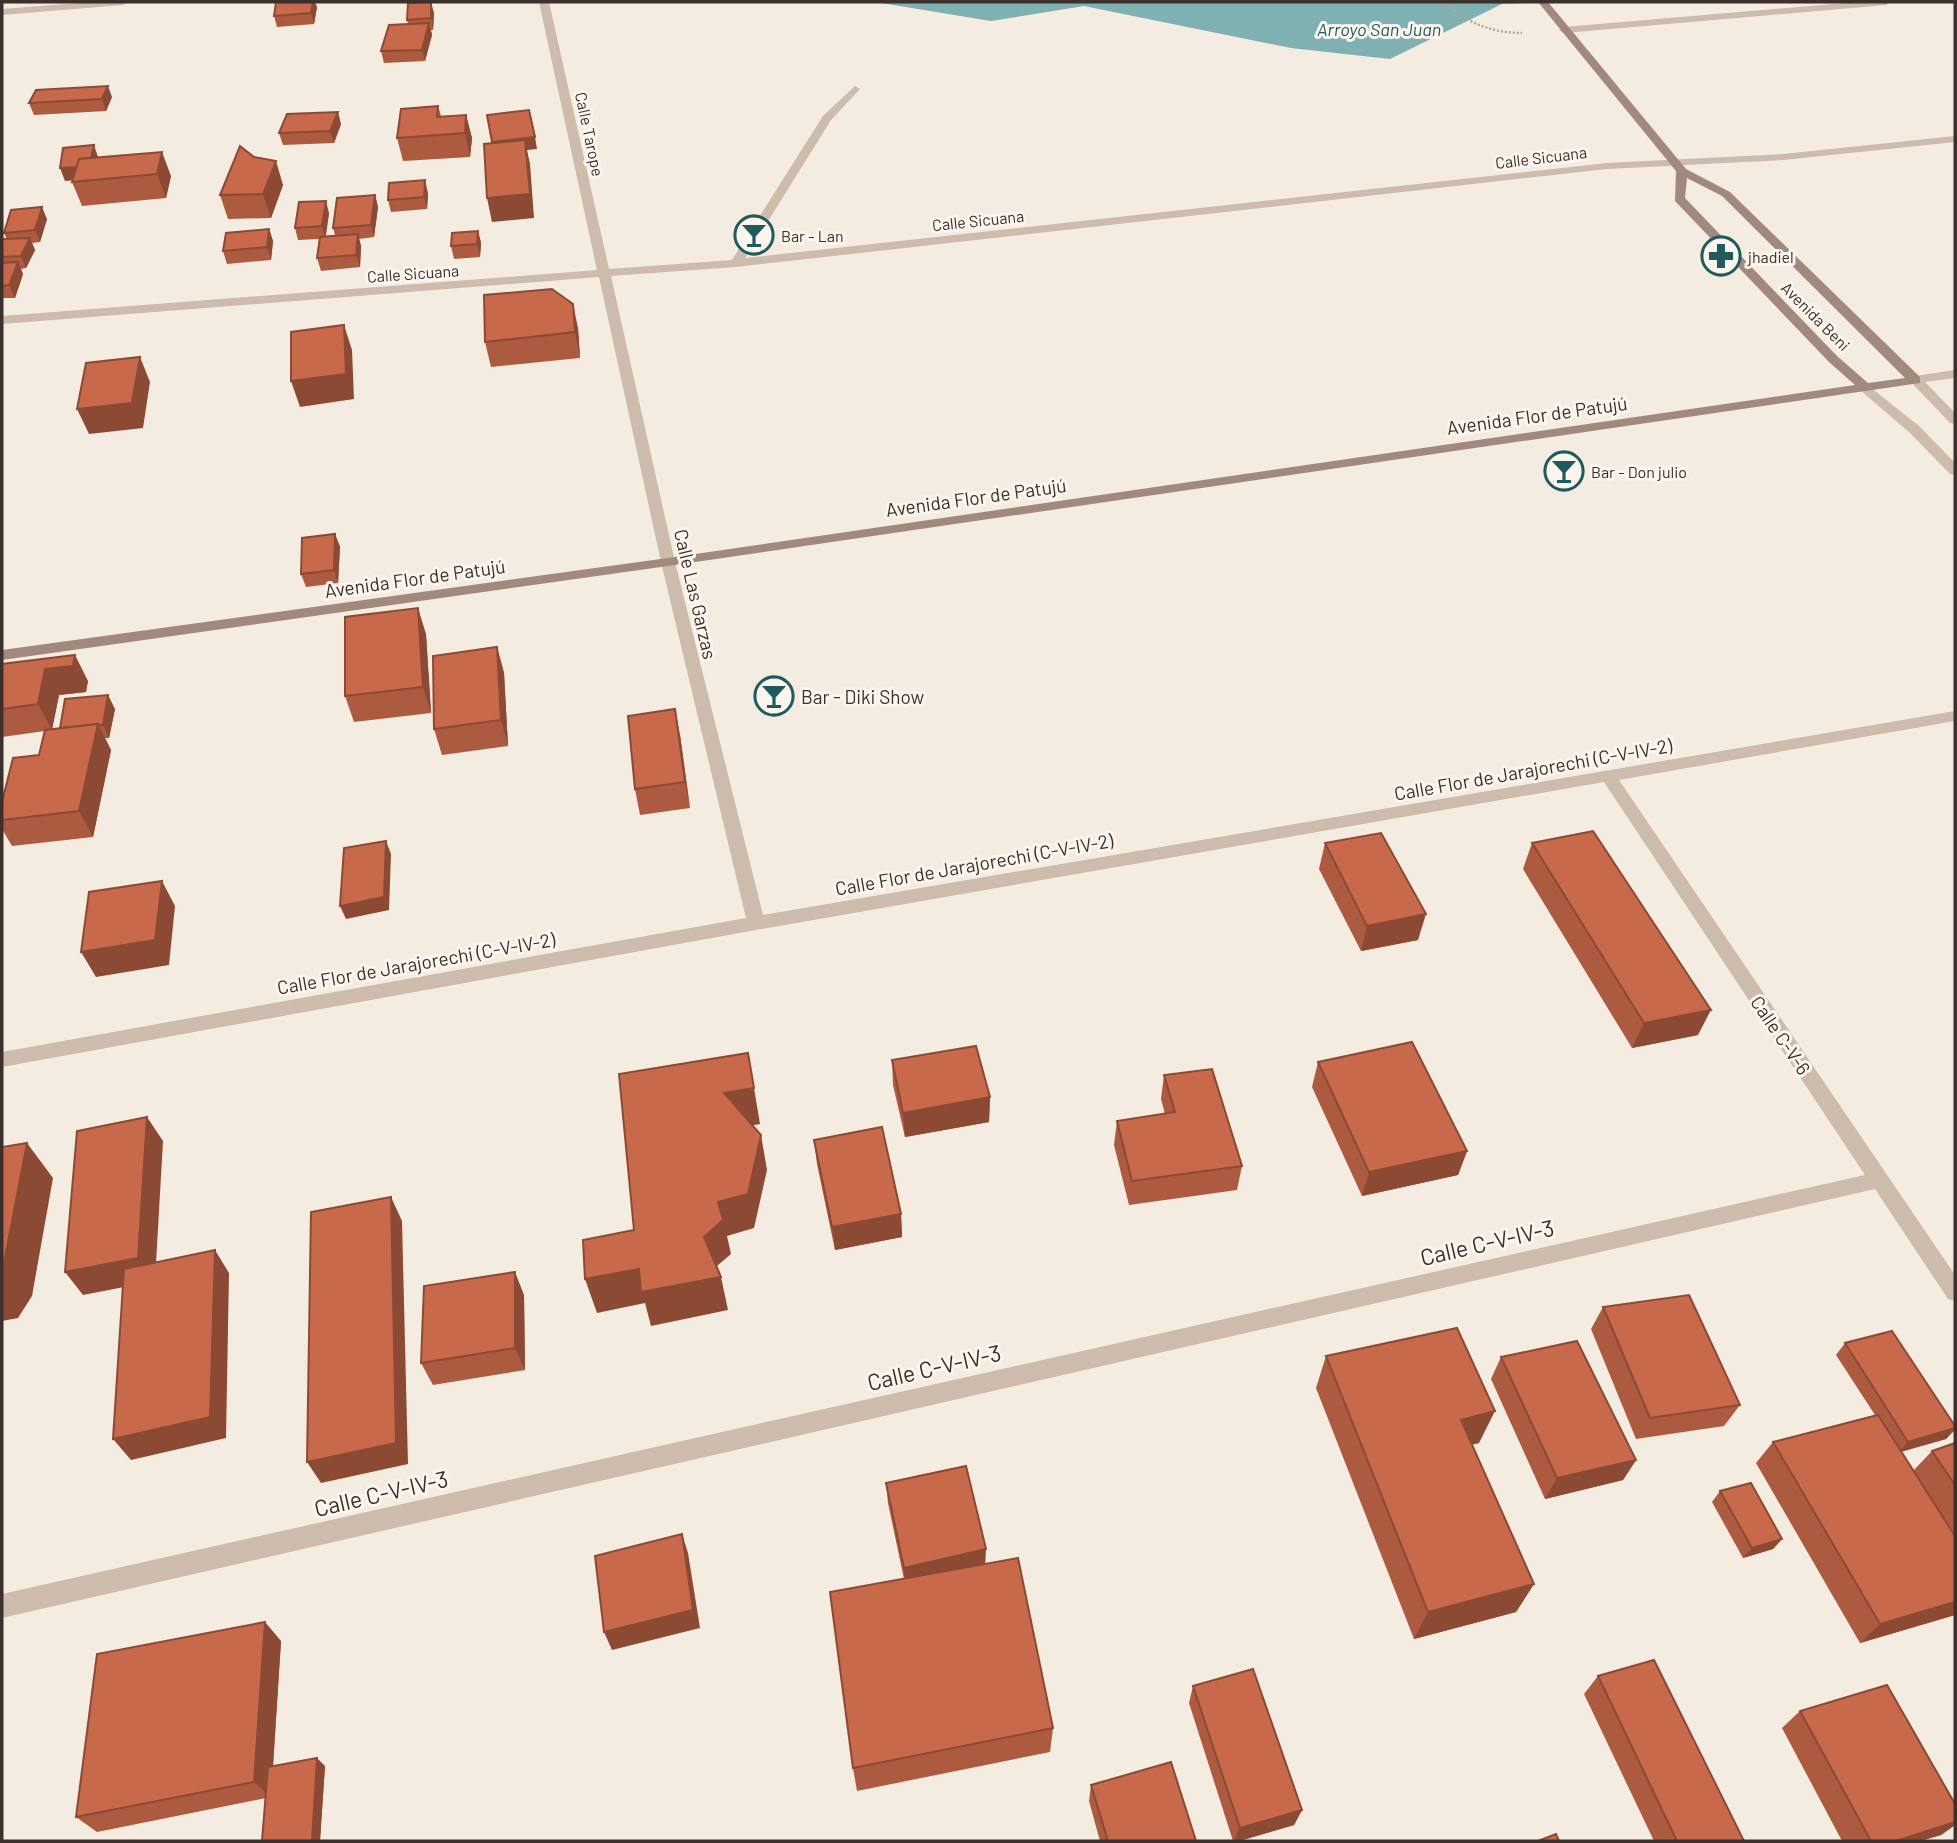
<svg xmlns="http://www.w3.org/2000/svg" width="1957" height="1843" font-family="Barlow,sans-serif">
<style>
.water{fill:#7fb0b2}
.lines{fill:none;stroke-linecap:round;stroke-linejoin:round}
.path{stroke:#b9a596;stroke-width:2.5;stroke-dasharray:2 2;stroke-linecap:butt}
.minor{fill:#cdbbac;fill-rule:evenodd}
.secondary{fill:#a18a7d;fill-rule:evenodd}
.wall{fill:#ac5a40}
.shaded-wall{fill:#8c4a34}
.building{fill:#c8694b;stroke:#8c4a34;stroke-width:2}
.labels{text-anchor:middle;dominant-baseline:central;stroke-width:6;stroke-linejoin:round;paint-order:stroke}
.far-street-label{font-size:16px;fill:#3b302b;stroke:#fbf5ee}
.far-poi-label{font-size:16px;fill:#3b302b;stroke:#fbf5ee;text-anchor:start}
.far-water-label{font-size:18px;font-style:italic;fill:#1f5a5e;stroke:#fbf5ee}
.street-label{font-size:19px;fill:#3b302b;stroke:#fbf5ee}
.poi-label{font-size:19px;fill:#3b302b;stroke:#fbf5ee;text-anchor:start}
.near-street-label{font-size:23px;fill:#3b302b;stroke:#fbf5ee}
</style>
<rect width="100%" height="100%" fill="#f4ebe1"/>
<polygon class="water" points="875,2 1553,2 1502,4 1390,59 1291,48 1084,6 991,21"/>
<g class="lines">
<path class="path" d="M1445,2C1466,23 1493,33 1522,33"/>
<g class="minor">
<polygon points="91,2 128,2 123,5 2,15 2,9"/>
<polygon points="539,2 549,2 609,269 732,260 823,116 855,86 860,89 831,120 745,258 1607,163 1783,154 1955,136 1955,142 1783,160 1607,169 736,267 611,276 675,562 763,915 1955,711 1955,721 1619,780 1955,1275 1955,1301 1948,1299 1875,1189 2,1618 2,1594 1865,1175 1604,782 756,930 2,1067 2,1052 746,918 661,562 599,277 2,324 2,316 597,270"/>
<polygon points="1856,2 1891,2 1886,5 1564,33 1559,30 1564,27"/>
<polygon points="1955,370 1955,378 1925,382 1955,413 1955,424 1950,423 1909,380 1915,376"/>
<polygon points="1865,383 1919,426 1955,463 1955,475 1950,474 1909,432 1860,390 1859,387"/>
</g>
<path class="secondary" d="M1538,2H1548L1686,169L1730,192L1920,377V383L668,566L2,660V650L668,558L1855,385L1829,362L1675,201L1676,171ZM1687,178L1722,196L1905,378L1868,383L1837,356L1685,198Z"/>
</g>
<g class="wall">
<polygon points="317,7 314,24 277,27 274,16"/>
<polygon points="434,13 433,30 431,30 432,35 425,61 384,63 381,51 408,24 407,20"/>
<polygon points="112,97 106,111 34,115 29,103"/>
<polygon points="438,106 441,116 466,115 472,138 470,157 403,161 397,138"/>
<polygon points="341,124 334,143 283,145 279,133"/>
<polygon points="98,157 98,158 171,176 166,198 82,206 72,182 73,180 65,181"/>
<polygon points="254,157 283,185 271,218 228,219 220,195"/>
<polygon points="428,193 427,209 391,212 388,200"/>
<polygon points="375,195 378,207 374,237 359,239 361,246 360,267 321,271 317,258 319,239 298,240 295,228 329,213 326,236 335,235 333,228"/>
<polygon points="47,219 40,242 32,243 35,250 26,268 21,269 23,274 15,298 2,298 2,239 7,239 4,233"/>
<polygon points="269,229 273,241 271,260 227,264 223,251"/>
<polygon points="478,231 481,243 480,257 454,259 451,246"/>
<polygon points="578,328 580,358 491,367 485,342"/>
<polygon points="335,534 340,547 338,583 306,587 301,574"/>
<polygon points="426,634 431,713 354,722 345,696"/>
<polygon points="497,647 504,673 508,746 442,755 434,729"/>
<polygon points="2,664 88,681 86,692 59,695 52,729 60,728 115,709 109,738 105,738 111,750 93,837 12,846 2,829 2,802 39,755 45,731 2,737"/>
<polygon points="680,735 690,808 640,815 635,789"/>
<polygon points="1325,843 1418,940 1361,951 1319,869"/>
<polygon points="1532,843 1698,1035 1632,1048 1523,869"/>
<polygon points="892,1060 990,1097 989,1122 905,1137 893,1085"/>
<polygon points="1318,1062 1467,1151 1458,1175 1362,1196 1312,1087"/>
<polygon points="1164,1075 1242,1166 1237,1190 1129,1205 1114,1145 1117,1121 1165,1114 1161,1099"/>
<polygon points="814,1140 901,1214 902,1237 835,1250 817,1164"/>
<polygon points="524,1295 525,1370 433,1385 421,1363"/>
<polygon points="1603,1307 1740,1405 1724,1426 1636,1439 1591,1329"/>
<polygon points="1845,1343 1955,1426 1955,1430 1946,1439 1901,1452 1913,1471 1932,1451 1955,1443 1955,1534 1941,1514 1955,1536 1955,1615 1860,1643 1756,1463 1773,1442 1875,1415 1836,1355"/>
<polygon points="1326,1356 1479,1443 1472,1444 1534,1584 1516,1612 1414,1639 1316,1388"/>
<polygon points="1501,1357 1636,1460 1623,1480 1545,1499 1491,1379"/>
<polygon points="886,1483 986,1564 1053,1728 1050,1752 857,1791 853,1768 904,1579 888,1503"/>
<polygon points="1720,1491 1782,1539 1773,1549 1743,1558 1712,1502"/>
<polygon points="281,1641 273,1766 325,1766 320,1841 262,1841 266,1798 97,1832 76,1817"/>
<polygon points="1598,1676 1744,1841 1654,1841 1584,1694"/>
<polygon points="1193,1686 1302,1810 1294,1825 1239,1841 1233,1841 1189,1703"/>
<polygon points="1800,1711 1955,1804 1955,1825 1941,1835 1920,1841 1842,1841 1782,1728"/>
<polygon points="1091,1785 1196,1841 1100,1841 1089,1801"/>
</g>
<g class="shaded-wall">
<polygon points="313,2 315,2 317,7 314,24 311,13"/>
<polygon points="431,2 434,13 433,30 431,18"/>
<polygon points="429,23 432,35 425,61 422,50"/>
<polygon points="108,86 112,97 106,111 102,99"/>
<polygon points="338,112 341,124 334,143 330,131"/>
<polygon points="466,115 472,138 470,157 465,133"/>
<polygon points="535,137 537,149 527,150 530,164 534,218 492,222 487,198 495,154 492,142"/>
<polygon points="94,145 98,157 95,177 65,181 60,168"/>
<polygon points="162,152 171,176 166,198 157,174"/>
<polygon points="276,161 283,185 271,218 263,194"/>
<polygon points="425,180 428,193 427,209 424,197"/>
<polygon points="375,195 378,207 374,237 371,225"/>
<polygon points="326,201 329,213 325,238 322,226"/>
<polygon points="42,207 47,219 40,242 35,230"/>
<polygon points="269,229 273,241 271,260 267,247"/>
<polygon points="478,231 481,243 480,257 477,244"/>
<polygon points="358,234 361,246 360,267 356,255"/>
<polygon points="30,238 35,250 26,268 21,256"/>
<polygon points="18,262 23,274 15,298 9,285"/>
<polygon points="573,304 578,328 580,358 575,332"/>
<polygon points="344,325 352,350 354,399 300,407 291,381"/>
<polygon points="140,357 150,382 143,428 89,434 77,409"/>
<polygon points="335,534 340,547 338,583 334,570"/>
<polygon points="418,608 426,634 431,713 423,687"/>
<polygon points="497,647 504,673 508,746 501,720"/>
<polygon points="75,655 88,681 86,692 59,695 52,730 38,704 45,669"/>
<polygon points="108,695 115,709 109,738 103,725"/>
<polygon points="675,709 680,735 690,808 685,782"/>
<polygon points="98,724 111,750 93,837 79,811"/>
<polygon points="386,841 391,854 389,910 346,919 340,906"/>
<polygon points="162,881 175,906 169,965 96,977 81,952"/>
<polygon points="1426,914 1418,940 1361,951 1367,926"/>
<polygon points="1711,1010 1698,1035 1632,1048 1644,1023"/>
<polygon points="754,1088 760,1124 731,1129 724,1093"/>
<polygon points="990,1097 989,1122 905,1137 903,1113"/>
<polygon points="147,1117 163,1141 155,1281 83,1295 65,1272"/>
<polygon points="761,1135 767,1170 754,1228 727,1236 731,1254 711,1271 704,1237 718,1202"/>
<polygon points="27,1143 53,1178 32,1296 18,1318 2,1321 2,1267"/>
<polygon points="1467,1151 1458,1175 1362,1196 1369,1172"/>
<polygon points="391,1197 402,1221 408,1464 321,1483 307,1462"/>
<polygon points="901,1214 902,1237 835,1250 832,1227"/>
<polygon points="215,1250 229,1273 226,1438 131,1460 113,1439"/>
<polygon points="639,1269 721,1277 728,1310 651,1326 645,1303 597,1313 585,1279"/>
<polygon points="515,1272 524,1295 525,1370 515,1348"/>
<polygon points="1495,1411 1479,1443 1447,1451 1461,1420"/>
<polygon points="1955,1428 1946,1439 1899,1452 1908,1442"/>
<polygon points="1636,1460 1623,1480 1545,1499 1557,1478"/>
<polygon points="682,1534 688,1553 700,1628 612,1650 604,1632"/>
<polygon points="1782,1539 1773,1549 1743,1558 1752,1548"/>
<polygon points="986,1549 985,1569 905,1587 904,1568"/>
<polygon points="1534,1584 1516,1612 1414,1639 1428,1612"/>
<polygon points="1955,1602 1955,1615 1860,1643 1880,1624"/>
<polygon points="265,1622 281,1641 271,1797 254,1782"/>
<polygon points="317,1758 325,1766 320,1841 312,1841"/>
<polygon points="1302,1810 1294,1825 1239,1841 1234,1841 1240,1828"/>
<polygon points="1955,1822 1955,1825 1941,1835 1920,1841 1896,1841"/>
</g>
<g class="building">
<polygon points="276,2 313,2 311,13 274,16"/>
<polygon points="431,2 431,18 407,20 408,3"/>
<polygon points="429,23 422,50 381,51 389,25"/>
<polygon points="108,86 102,99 29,103 36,90"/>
<polygon points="438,106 437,117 466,115 465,133 397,138 401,109"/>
<polygon points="529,110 535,137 492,142 487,115"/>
<polygon points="338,112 330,131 279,133 287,114"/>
<polygon points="525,140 530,194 487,198 484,144"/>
<polygon points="94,145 91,158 79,159 77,167 60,168 63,148"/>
<polygon points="240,146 254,157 276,161 263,194 220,195"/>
<polygon points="162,152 157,174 72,182 79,159"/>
<polygon points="425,180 424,197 388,200 389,183"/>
<polygon points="375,195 371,225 333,228 337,198"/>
<polygon points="326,201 322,226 295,228 299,202"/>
<polygon points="42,207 35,230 4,233 11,210"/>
<polygon points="269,229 267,247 223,251 226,233"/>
<polygon points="478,231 477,244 451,246 452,233"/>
<polygon points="358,234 356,255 317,258 320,237"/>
<polygon points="30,238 21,256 2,257 2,239"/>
<polygon points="18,262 9,285 2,286 2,263"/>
<polygon points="552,289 573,304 575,332 485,342 484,295"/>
<polygon points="344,325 346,374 291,381 291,332"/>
<polygon points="140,357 132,403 77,409 86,363"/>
<polygon points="335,534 334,570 301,574 302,538"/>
<polygon points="418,608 423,687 345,696 345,617"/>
<polygon points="497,647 501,720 434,729 433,656"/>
<polygon points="75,655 73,666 45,669 38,704 2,709 2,664"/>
<polygon points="108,695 103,725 98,725 98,724 60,728 65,699"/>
<polygon points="675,709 685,782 635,789 628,716"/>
<polygon points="98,724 79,811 2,820 2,802 13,758 39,755 45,730"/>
<polygon points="1593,831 1711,1010 1644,1023 1532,843"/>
<polygon points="1381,833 1426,914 1367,926 1325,843"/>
<polygon points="386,841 384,897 340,906 344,848"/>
<polygon points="162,881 155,940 81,952 89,892"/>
<polygon points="1412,1042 1467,1151 1369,1172 1318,1062"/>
<polygon points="976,1046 990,1097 903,1113 892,1060"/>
<polygon points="748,1053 754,1088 724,1093 761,1135 748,1194 718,1202 723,1220 704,1237 721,1277 641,1292 639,1269 585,1279 583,1240 634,1230 619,1074"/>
<polygon points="1212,1069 1242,1166 1132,1181 1117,1121 1175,1112 1164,1075"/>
<polygon points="147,1117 138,1258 65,1272 77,1131"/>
<polygon points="882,1127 901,1214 832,1227 814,1140"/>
<polygon points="27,1143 4,1263 2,1267 2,1147"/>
<polygon points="391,1197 396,1443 307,1462 311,1212"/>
<polygon points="215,1250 210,1417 113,1439 124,1269"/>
<polygon points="515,1272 515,1348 421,1363 424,1286"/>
<polygon points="1689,1295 1740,1405 1650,1418 1603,1307"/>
<polygon points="1457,1328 1495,1411 1461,1420 1534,1584 1428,1612 1326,1356"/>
<polygon points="1892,1331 1955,1426 1955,1428 1908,1442 1845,1343"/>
<polygon points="1577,1341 1636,1460 1557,1478 1501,1357"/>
<polygon points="1878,1415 1955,1536 1955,1602 1880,1624 1773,1442"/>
<polygon points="1955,1443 1955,1485 1932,1451"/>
<polygon points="966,1466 986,1549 904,1568 886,1483"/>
<polygon points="1751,1483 1782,1539 1752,1548 1720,1491"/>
<polygon points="682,1534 693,1610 604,1632 595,1556"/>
<polygon points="1018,1558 1053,1728 853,1768 830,1592"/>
<polygon points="265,1622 254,1782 76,1817 97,1654"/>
<polygon points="1654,1660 1744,1841 1677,1841 1598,1676"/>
<polygon points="1253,1669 1302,1810 1240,1828 1193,1686"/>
<polygon points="1887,1685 1955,1804 1955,1822 1896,1841 1871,1841 1800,1711"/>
<polygon points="317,1758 312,1841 262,1841 268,1767"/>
<polygon points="1171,1762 1196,1841 1108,1841 1091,1785"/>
<polygon points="1556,1834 1559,1841 1538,1841"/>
</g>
<defs>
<g id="bar-ring" transform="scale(2.0125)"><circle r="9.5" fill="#fbf5ee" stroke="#1f5a5e" stroke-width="1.5"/><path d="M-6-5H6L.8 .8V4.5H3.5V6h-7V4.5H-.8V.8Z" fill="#1f5a5e"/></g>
<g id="pharmacy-ring" transform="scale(2.0125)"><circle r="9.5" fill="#fbf5ee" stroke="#1f5a5e" stroke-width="1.5"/><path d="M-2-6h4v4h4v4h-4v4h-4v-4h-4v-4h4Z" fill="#1f5a5e"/></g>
</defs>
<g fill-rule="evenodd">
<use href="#bar-ring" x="754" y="235"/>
<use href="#pharmacy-ring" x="1721" y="256"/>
<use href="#bar-ring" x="1564" y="471"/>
<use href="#bar-ring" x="774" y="696"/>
</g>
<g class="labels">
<g class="far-street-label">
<text transform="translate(590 134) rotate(78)">Calle Tarope</text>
<text transform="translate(1541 157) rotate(-7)">Calle Sicuana</text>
<text transform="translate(978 220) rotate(-6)">Calle Sicuana</text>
<text transform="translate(413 273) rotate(-4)">Calle Sicuana</text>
<text transform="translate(1816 316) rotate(45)">Avenida Beni</text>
</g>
<g class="far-poi-label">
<text x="781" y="235">Bar - Lan</text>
<text x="1748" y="256">jhadiel</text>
<text x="1591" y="471">Bar - Don julio</text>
</g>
<g class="far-water-label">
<text x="1379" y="29">Arroyo San Juan</text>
</g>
<g class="street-label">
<text transform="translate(1537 415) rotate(-8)">Avenida Flor de Patujú</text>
<text transform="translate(976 497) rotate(-8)">Avenida Flor de Patujú</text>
<text transform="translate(415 578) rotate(-8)">Avenida Flor de Patujú</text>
<text transform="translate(696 594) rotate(77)">Calle Las Garzas</text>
<text transform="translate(1533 769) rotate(-10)">Calle Flor de Jarajorechi (C-V-IV-2)</text>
<text transform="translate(974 864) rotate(-10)">Calle Flor de Jarajorechi (C-V-IV-2)</text>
<text transform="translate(416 963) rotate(-10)">Calle Flor de Jarajorechi (C-V-IV-2)</text>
<text transform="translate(1781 1035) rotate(56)">Calle C-V-6</text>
</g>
<g class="poi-label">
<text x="801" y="696">Bar - Diki Show</text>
</g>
<g class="near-street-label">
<text transform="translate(1487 1242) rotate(-13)">Calle C-V-IV-3</text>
<text transform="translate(934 1367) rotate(-13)">Calle C-V-IV-3</text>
<text transform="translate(381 1493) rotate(-13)">Calle C-V-IV-3</text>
</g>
</g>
<rect width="1957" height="1843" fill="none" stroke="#3b302b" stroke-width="7"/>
</svg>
